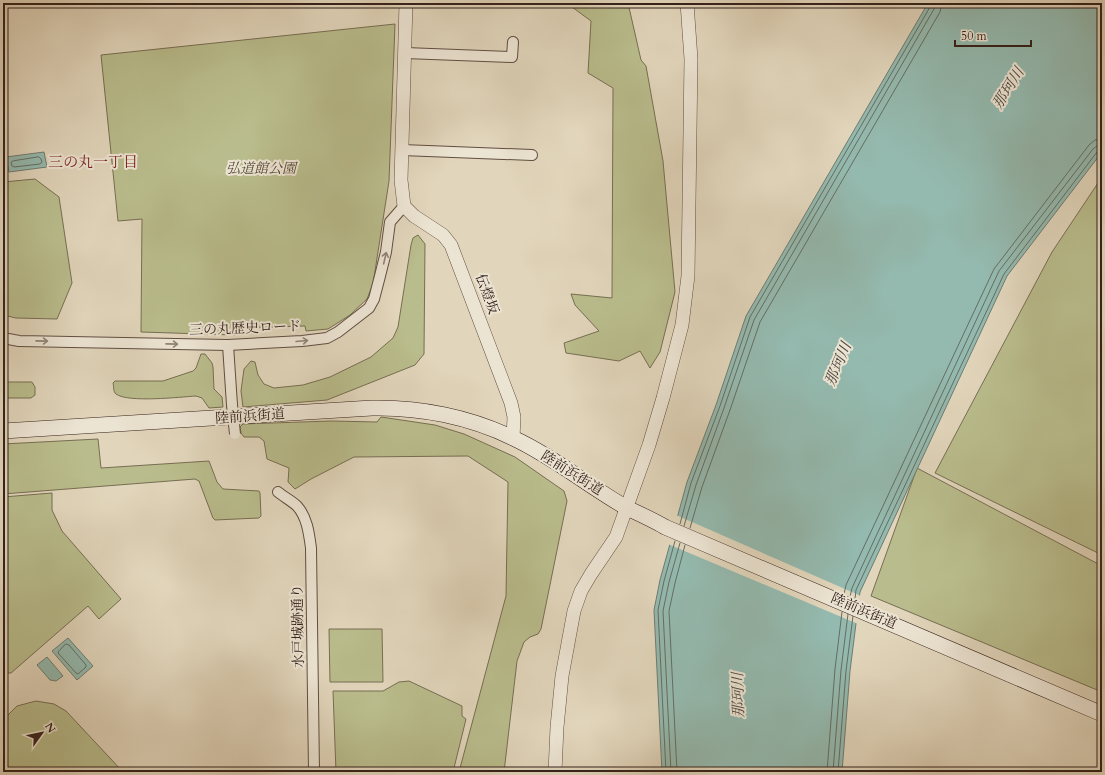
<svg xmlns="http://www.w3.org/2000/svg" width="1105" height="775" font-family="Cardo,'Noto Serif JP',serif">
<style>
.green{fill:#b9bc8c;stroke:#776e53}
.water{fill:#94b9ae;stroke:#6e7c73}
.pier{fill:#e1d5bb}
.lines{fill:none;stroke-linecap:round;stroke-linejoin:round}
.shore{stroke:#646d64;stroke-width:1}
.minor-casing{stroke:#604e42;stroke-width:12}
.tertiary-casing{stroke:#604e42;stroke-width:14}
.secondary-casing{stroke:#35211a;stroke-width:16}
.minor{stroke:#ece4d3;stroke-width:10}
.tertiary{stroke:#ece4d3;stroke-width:13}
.secondary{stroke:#ece4d3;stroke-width:15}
.minor-bridge-casing{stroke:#604e42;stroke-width:12;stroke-linecap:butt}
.minor-bridge{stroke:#ece4d3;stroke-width:10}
.oneway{stroke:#908276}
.labels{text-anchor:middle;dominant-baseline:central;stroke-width:4;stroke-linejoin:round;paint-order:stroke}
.park-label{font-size:14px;font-style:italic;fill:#564836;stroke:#ece4d3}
.street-label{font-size:14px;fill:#35211a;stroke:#ece4d3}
.water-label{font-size:15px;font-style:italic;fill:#4d473f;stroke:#ece4d3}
.neighbourhood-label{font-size:15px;fill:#7a1f14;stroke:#ece4d3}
</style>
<rect width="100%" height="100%" fill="#e1d5bb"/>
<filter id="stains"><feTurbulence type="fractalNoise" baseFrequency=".005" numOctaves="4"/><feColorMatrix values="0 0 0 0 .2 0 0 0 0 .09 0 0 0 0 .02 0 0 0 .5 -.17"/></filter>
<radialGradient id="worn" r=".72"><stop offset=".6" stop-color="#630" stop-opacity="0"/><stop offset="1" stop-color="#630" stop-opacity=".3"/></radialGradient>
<g class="green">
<polygon points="571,3 628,3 641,60 646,66 663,161 675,292 660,352 650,368 640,351 619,361 566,353 564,343 599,331 575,305 571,294 612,298 613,88 588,73 591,21 572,7"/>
<polygon points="395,24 389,181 373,284 367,299 350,315 328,329 306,331 305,326 236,328 235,335 141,332 142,219 118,221 101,55"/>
<polygon points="1102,177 1102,555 935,473 1052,252"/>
<polygon points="35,179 59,197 72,283 57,319 16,318 3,315 3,182"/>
<polygon points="418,235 425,244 424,354 415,365 327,400 243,407 241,391 244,369 251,361 255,362 258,375 264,384 274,388 303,385 330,377 371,357 393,338 398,327 411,245 413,238"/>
<path d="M201,354H205L212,363L213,367L214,389L222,397L223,407L209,408L202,398L196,396C180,397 128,403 116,394C113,392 114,386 113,383L115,381H163L193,371L196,368Z"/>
<polygon points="3,382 32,382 35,387 35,395 31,398 3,398"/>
<polygon points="381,417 435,425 464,434 515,457 564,491 567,501 541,629 538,634 530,637 524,642 517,661 504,772 459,772 506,596 508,482 468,456 354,457 311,479 295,489 288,482 289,468 267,459 264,441 259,437 244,437 241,433 240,427 243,424 331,421 377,422"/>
<polygon points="98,439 101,468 209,461 217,482 223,489 259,491 260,493 261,516 259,518 215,520 213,518 199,481 195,479 3,494 3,444"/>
<polygon points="917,468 1102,566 1102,692 871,596"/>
<polygon points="52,493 52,510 62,531 121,599 99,619 88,606 11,673 3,673 3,497"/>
<polygon points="329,629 382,629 383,682 330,682"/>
<polygon points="409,681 462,706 462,716 466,719 453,772 336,772 333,691 383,691 399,682"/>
<polygon points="36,701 54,704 66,711 123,772 4,772 3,720 17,706"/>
</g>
<g class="water">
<polygon points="928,3 1102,3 1102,152 1007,276 860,592 850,671 842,772 662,772 654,610 660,580 687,482 716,405 746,316"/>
<polygon points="44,152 47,167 9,172 6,157"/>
<polygon points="68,638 93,666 77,680 52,651"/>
<polygon points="47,657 63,676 56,681 50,680 37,665"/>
</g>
<polygon class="pier" points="676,515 861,596 858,624 668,544"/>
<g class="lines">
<g class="shore">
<polygon points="39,157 41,159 42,162 40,164 14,167 12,166 11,162 13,161"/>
<polyline points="680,524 691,483 720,406 750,317 930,7 931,3"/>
<polyline points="684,526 696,485 724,408 754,320 934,9 936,3"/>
<polyline points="690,528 702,487 730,410 760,322 940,12 942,3"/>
<polyline points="844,594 846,585 994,269 1089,145 1095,140 1102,139"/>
<polyline points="850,597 852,588 999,271 1093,149 1097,146 1102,145"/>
<polyline points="855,599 856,590 1004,274 1097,152 1102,150"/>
<polygon points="66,644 69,645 86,665 86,667 78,674 76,673 58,653 59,651"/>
<polyline points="666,772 658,610 664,581 675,541"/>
<polyline points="671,772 663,611 669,582 680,543"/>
<polyline points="677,772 669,611 675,583 685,545"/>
<polyline points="827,772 835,669 842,612"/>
<polyline points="833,772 841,670 848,614"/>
<polyline points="838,772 846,671 853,616"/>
</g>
<g class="minor-casing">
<g id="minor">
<polyline points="405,53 512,57 513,42"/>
<polyline points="402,150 532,155"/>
<polyline points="3,338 19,341 228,345 302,341 327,338 338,332 369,308 374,299 380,276 386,252 390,222 404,206"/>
<polyline points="228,345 232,405"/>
<path d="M278,492C284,497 292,501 297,506C307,517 309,533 311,548L314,772"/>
</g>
</g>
<g class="tertiary-casing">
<g id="tertiary">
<polyline points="406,3 401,180 404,206 414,216 443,235 451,245 511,403 514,417 513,438"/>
<polyline points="555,772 557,727 562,676 574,611 581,591 591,574 616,537 649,445 663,398 682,325 688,276 691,59 687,3"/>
</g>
</g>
<g class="secondary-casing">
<path id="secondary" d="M3,431L372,408C420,407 470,417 513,438C554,457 588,486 627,508C640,514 653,520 665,527L1102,714"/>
</g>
<use href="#minor" class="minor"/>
<use href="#tertiary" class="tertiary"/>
<use href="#secondary" class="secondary"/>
<g class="minor-bridge-casing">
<polyline id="minor-bridge" points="232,405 235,434"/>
</g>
<use href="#minor-bridge" class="minor-bridge"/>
</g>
<defs><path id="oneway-shaft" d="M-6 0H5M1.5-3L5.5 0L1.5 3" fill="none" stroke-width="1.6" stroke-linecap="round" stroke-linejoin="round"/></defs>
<g class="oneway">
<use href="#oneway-shaft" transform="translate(385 258) rotate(-77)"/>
<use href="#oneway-shaft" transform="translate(42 341) rotate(1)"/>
<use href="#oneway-shaft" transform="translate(302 341) rotate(-5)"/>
<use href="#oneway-shaft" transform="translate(172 344) rotate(1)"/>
</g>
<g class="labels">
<g class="park-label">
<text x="261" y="168">弘道館公園</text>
</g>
<g class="street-label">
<text transform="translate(487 294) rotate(70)">伝燈坂</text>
<text transform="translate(245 328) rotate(-2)">三の丸歴史ロード</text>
<text transform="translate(250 416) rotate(-4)">陸前浜街道</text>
<text transform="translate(572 473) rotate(32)">陸前浜街道</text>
<text transform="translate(864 611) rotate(23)">陸前浜街道</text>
<text transform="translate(298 626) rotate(-91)">水戸城跡通り</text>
</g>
<g class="water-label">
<text transform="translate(1008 88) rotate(-58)">那珂川</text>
<text transform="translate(838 364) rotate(-67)">那珂川</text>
<text transform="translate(738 695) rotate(-91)">那珂川</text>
</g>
<g class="neighbourhood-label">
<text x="93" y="162">三の丸一丁目</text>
</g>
</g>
<rect width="1105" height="775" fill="none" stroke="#e1d5bb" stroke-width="16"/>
<rect x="4" y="4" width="1097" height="767" fill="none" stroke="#35211a" stroke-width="2"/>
<rect x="8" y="8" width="1089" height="759" fill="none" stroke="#35211a"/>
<g transform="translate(42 733) rotate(57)" stroke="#ece4d3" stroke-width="3" paint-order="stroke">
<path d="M0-3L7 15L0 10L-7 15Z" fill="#35211a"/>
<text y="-6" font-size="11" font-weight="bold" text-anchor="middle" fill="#35211a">N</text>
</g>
<path d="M955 40v6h76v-6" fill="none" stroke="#35211a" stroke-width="2"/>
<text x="961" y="40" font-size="12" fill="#35211a" stroke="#ece4d3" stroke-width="3" paint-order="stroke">50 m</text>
<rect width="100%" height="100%" filter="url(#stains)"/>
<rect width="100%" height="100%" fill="url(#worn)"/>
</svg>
